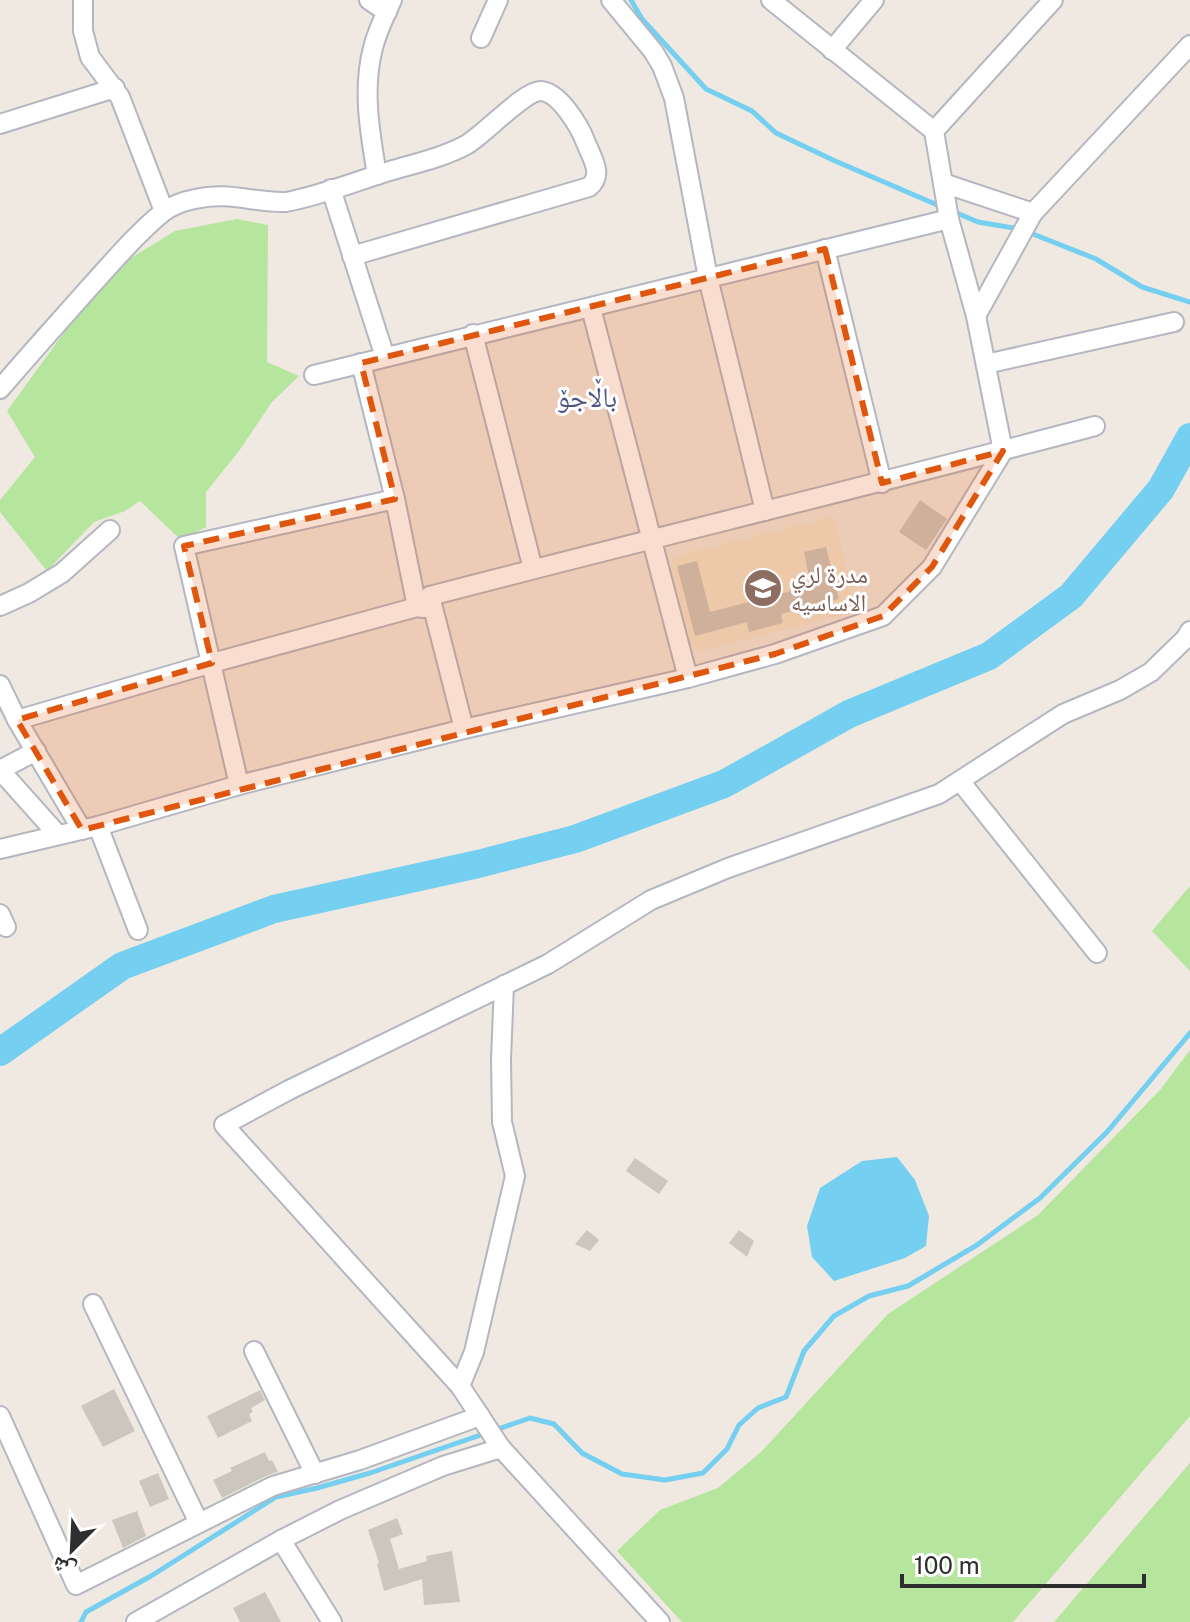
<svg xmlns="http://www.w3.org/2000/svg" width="1190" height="1622" font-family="'Public Sans','Noto Naskh Arabic',sans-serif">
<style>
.education{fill:#f0e6d1}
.green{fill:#b6e59e}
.water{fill:#75cff0}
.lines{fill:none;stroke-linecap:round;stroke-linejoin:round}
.stream{stroke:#75cff0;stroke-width:5}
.river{stroke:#75cff0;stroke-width:28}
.building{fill:#cbc7bf}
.street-casing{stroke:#b4b7c1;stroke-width:22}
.street{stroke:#fff;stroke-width:18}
.marked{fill:#df570e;fill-opacity:0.2;stroke:#df570e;stroke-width:6;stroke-dasharray:16 10;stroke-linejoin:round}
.labels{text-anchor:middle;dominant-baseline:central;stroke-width:6;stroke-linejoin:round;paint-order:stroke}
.education-label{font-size:24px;fill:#785e54;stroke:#fff;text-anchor:start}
.quarter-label{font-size:28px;fill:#4d5680;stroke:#fff}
</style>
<rect width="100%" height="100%" fill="#efe9e1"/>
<polygon class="education" points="834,516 857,611 701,651 691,646 669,566 675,556"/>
<g class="green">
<polygon points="237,219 268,225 267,362 299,376 272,402 239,451 206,492 206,527 181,540 140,501 125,511 94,522 47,571 0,512 0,500 35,457 7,411 68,327 126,261 175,231"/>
<polygon points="1190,886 1190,971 1152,931"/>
<polygon points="1190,1050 1190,1416 1013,1622 682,1622 617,1551 660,1510 718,1488 761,1452 888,1314 1038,1215 1160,1090"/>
<polygon points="1190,1463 1190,1622 1054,1622"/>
</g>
<polygon class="water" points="897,1157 915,1180 929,1216 926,1246 905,1258 834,1281 812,1257 807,1226 820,1188 862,1161"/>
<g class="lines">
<g class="stream">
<polyline points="631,0 642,19 706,89 752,111 776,133 833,160 942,207"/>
<polyline points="952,211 978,222 1019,229"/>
<polyline points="1028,232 1096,259 1142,287 1190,302"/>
<polyline points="81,1622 86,1612 151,1576 276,1497 317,1488 370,1473 530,1418 554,1424 582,1453 622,1474 665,1480 703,1473 727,1449 739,1425 758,1408 786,1397 804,1351 834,1316 869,1296 908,1286 977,1245 1040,1198 1107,1132 1190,1033"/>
</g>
<polyline class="river" points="0,1052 122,966 274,909 478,864 575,839 724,784 849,714 989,656 1071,596 1161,489 1190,437"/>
</g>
<g class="building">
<polygon points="920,500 947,519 926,550 899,532"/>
<polygon points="826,547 839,599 781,614 783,623 749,632 747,622 695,636 677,566 697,561 710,612 811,586 804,552"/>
<polygon points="635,1158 668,1181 659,1194 626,1171"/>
<polygon points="587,1230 599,1240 590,1251 575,1244"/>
<polygon points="739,1230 754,1241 747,1257 729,1243"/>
<polygon points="114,1389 135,1431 103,1447 81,1406"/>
<polygon points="260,1390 265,1400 251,1408 253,1412 249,1414 252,1421 218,1438 207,1416"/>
<polygon points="265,1452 269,1461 272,1460 278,1472 268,1475 222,1498 213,1480 232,1471 230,1468"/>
<polygon points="158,1473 169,1499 150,1507 139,1481"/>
<polygon points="137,1511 146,1536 123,1548 112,1520"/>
<polygon points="397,1518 403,1534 390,1539 399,1569 427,1561 426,1556 452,1551 460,1602 424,1605 422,1579 384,1591 377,1564 379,1563 368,1530"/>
<polygon points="265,1592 281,1622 240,1622 233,1608"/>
</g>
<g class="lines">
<g class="street-casing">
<g id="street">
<polyline points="83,0 83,31 90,57 120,97 164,211"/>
<polyline points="369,0 387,12"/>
<polyline points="611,0 653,51 662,66 674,98 708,278 765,511"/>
<polyline points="481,38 498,0"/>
<polyline points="832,50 874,0"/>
<polyline points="0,124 115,88"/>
<polyline points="934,131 1053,0"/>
<path d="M377,175C370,133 362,90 373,48C377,31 385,16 392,0"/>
<polyline points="943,183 1033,213"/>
<polyline points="331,189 385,357"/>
<polyline points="825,249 882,483"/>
<polyline points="591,308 688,678"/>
<polyline points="976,316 1033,213 1190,45"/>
<polyline points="473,334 533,569"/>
<polyline points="361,363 395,499 417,607 424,608"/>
<polyline points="986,364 1174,322"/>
<polyline points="314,375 949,219"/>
<path d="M0,389C29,355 59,322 89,288C112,263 135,235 162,213C171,206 184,201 195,199C229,191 253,203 286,202C318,196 349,184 380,174C408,165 440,159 466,145C485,134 523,92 540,91C559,91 580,127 586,143C592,158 604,175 589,187L352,256"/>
<polyline points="430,596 464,729"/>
<polyline points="0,606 29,593 62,573 110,530"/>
<polyline points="0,685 17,720 82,830"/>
<path d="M17,720L212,663L417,607L430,596C652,538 874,485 1095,426"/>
<polyline points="0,770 58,835"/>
<polyline points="0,770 36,751"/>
<polyline points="960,781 1097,953"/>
<polyline points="239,785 184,546 395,499"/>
<polyline points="98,826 138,930"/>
<polyline points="0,849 98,826 239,785 464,729 688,678 775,654 883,616 932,567 1003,451 976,316 949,219 934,131 771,0"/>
<polyline points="0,914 6,927"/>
<polyline points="93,1304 199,1523"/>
<polyline points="254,1351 315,1474"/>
<polyline points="460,1386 474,1352 515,1176 502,1122 501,1059 504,985"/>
<polyline points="0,1416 76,1585 273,1486 360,1460 480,1416"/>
<polyline points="281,1540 332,1622"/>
<polyline points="136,1622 281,1540 340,1510 443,1466 501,1448"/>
<polyline points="660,1622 501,1448 460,1386 224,1125 289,1090 548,964 651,900 728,868 939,794 1063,714 1120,690 1151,672 1185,639 1190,631"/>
</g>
</g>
<use href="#street" class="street"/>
</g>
<path class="marked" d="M825,249L882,483L1003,451L932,567L883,616L775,654L82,830L17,720L212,663L184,546L395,499L361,363Z"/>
<defs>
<g id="school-disc" transform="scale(2)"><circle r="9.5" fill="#8d6e63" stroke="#fff"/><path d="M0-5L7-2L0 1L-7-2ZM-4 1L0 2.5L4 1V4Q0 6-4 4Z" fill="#fff"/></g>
</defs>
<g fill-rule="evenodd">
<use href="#school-disc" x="763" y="588"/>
</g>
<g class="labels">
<g class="education-label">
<text x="791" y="574">مدرة لري<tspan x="791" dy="28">الاساسیه</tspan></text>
</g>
<g class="quarter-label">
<text x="587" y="396">باڵاجۆ</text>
</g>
</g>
<g transform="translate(72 1550) rotate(204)" stroke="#ffffff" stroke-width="6" paint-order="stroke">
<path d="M0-6L14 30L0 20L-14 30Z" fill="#2e2e2e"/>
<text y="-12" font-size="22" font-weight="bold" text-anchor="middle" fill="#2e2e2e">ش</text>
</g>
<path d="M902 1574v12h242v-12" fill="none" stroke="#2e2e2e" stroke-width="4"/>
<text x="914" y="1574" font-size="24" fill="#2e2e2e" stroke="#ffffff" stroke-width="6" paint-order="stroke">100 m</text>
</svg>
